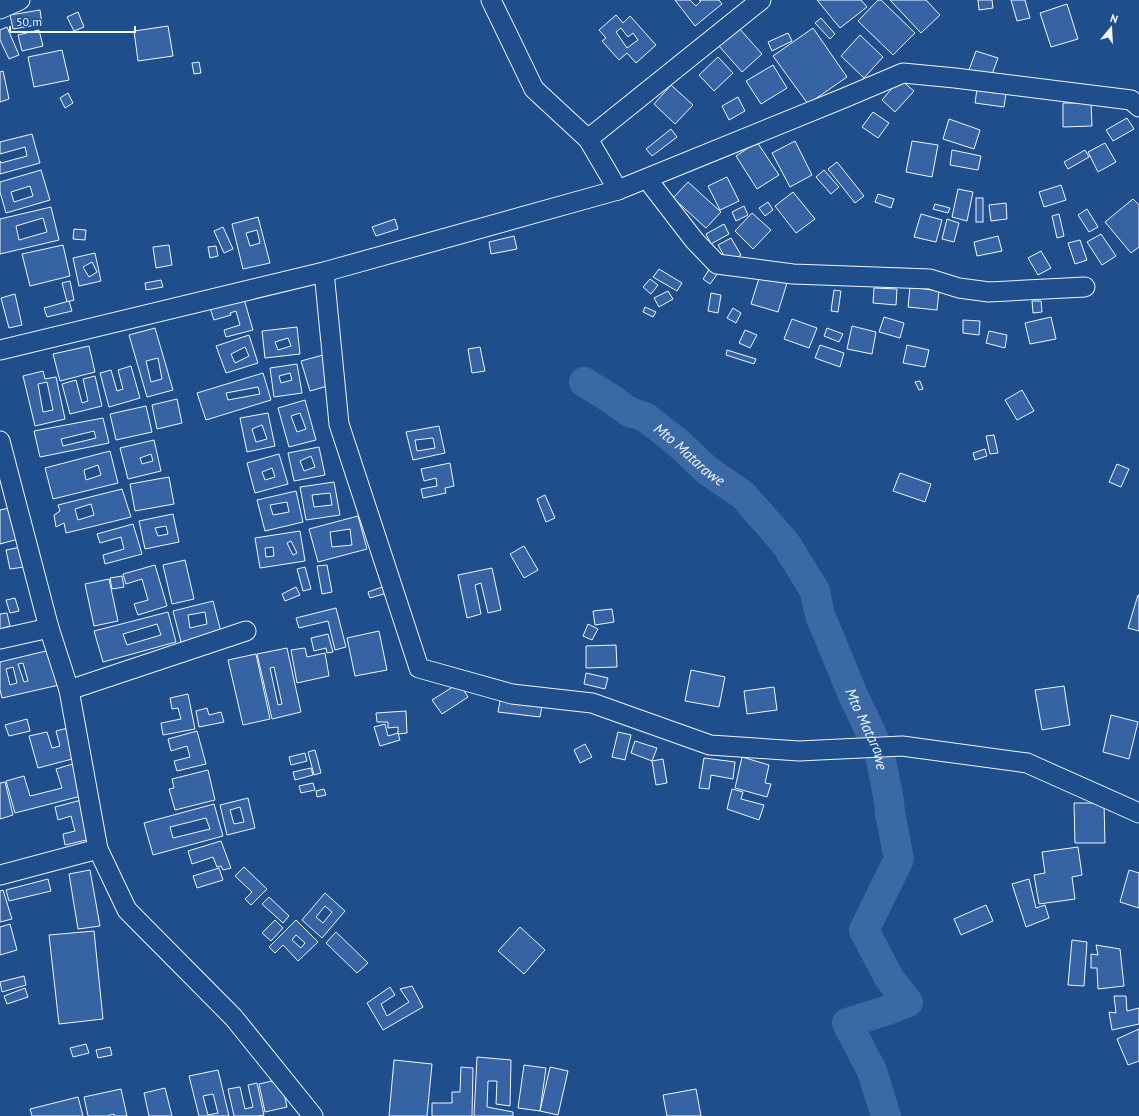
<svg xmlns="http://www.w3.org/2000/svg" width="1139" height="1116" font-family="'PT Sans',sans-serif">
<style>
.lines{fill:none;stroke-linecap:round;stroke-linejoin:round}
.river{stroke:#3b69a3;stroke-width:30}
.building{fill:#3563a3;stroke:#f2f6ff;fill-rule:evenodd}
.minor-casing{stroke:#f2f6ff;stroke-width:21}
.minor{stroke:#1f4e8c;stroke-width:19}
.labels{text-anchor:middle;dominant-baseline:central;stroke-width:3;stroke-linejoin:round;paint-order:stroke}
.water-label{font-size:15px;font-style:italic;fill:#f2f6ff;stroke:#1f4e8c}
</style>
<rect width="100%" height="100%" fill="#1f4e8c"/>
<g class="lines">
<path class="river" id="s1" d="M584,382L613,400L629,412L645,417L676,441L708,471L730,486L743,495L786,544L815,591L820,615L853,695L879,750L889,801L890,813L899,859L864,930L889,978L908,1002L885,1011L847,1023L872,1071L886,1116"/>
</g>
<g class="building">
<polygon points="675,0 690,0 696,6 701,1 699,0 719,0 722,4 695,26"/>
<polygon points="817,0 861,0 867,7 840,28"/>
<polygon points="878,0 881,0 915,33 893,55 858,21"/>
<polygon points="890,0 926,0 940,15 921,33"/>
<polygon points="978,0 992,0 993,8 979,10"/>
<polygon points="1011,0 1025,0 1030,18 1017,21"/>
<polygon points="1067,4 1078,39 1051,47 1040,13"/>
<polygon points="40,10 42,24 13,29 10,15"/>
<polygon points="78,12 84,27 74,31 67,17"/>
<path d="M616,15L623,23L630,16L656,45L636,63L627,53L619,60L602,41L606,38L599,30ZM621,28L628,37L633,33L638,40L627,48L616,32Z"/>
<polygon points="821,18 835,34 830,39 815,23"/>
<polygon points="168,26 173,56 138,61 134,31"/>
<polygon points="7,27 19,55 9,59 0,40 0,30"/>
<polygon points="738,27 762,54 742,72 718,45"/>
<polygon points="813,28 847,77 808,104 773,56"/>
<polygon points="39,30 43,46 22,51 18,35"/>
<polygon points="788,33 792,41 772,51 768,42"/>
<polygon points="860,35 883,57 864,78 841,56"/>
<polygon points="62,50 69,80 34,87 28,57"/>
<polygon points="976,51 998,58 991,77 969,70"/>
<polygon points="718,57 733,73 714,91 699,75"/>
<polygon points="199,62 201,73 194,74 192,63"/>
<polygon points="773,65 787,88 761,104 746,81"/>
<polygon points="3,71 9,99 0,102 0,72"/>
<polygon points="900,79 914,91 895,112 882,100"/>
<polygon points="671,85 693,105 675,124 654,104"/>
<polygon points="977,89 1006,93 1004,107 975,103"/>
<polygon points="68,93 73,103 65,108 60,98"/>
<polygon points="738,97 745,111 729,120 722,106"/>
<polygon points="1063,103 1091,103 1092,126 1063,127"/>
<polygon points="873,112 889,123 878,138 862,127"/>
<polygon points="1127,118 1134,129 1113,141 1106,130"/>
<polygon points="949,119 980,130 974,149 943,139"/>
<polygon points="671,129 677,137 652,156 646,149"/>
<polygon points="32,134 40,163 0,174 0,161 1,163 27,156 25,147 0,154 0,142"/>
<polygon points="795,141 812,175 790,187 772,153"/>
<polygon points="912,141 938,145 932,177 906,172"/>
<polygon points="757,142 779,175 757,189 736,156"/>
<polygon points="1105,143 1116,162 1098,172 1088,152"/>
<polygon points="952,150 981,156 978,170 950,165"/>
<polygon points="1085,150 1089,157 1068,169 1064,162"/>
<polygon points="837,162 864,196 855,203 828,169"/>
<path d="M41,170L50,200L6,213L0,192V182ZM30,186L33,196L14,202L11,192Z"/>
<polygon points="824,170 839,187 831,194 816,177"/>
<polygon points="727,177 739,201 720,210 708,186"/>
<polygon points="688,182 721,212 706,228 673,198"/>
<polygon points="1061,185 1066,200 1044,207 1039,192"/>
<polygon points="958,189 973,192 967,221 952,217"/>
<polygon points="793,192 815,219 796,233 775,206"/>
<polygon points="878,194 894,199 891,208 875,202"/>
<rect x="976" y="198" width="7" height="24"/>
<polygon points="1133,199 1139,205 1139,247 1131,253 1105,222"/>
<polygon points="768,202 773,210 765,216 759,208"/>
<polygon points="1006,203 1007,219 991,221 989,205"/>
<polygon points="935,204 950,208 948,213 933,209"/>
<polygon points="744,206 748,215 736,221 732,212"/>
<path d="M51,207L59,240L0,254V219ZM43,218L47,232L19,240L16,226Z"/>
<polygon points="1087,209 1098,227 1089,232 1078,215"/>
<polygon points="752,213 771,230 753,249 735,231"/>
<polygon points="921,214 942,220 936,242 914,237"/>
<polygon points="1059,214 1064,236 1057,238 1052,216"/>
<path d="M258,217L270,263L243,269L232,224ZM257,230L260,243L250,246L246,233Z"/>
<polygon points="395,219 398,229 376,236 372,227"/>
<polygon points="947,219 959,223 954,242 942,239"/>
<polygon points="724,224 729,234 711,244 706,234"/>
<polygon points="223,227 233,249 224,253 214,231"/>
<polygon points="74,229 86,230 85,240 73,239"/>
<polygon points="1101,234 1116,256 1102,265 1087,242"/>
<polygon points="514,236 517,249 491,254 489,242"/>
<polygon points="998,236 1002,251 977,256 974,242"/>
<polygon points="731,238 741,255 728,263 718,245"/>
<polygon points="1080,240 1087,260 1075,264 1068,243"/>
<polygon points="63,245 70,276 30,286 22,254"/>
<polygon points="169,245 172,265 156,268 153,247"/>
<polygon points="216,246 218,256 210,258 208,247"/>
<polygon points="1041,251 1051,268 1038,275 1028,258"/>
<path d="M95,253L101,281L79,286L73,258ZM92,262L97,272L89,277L83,267Z"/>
<polygon points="710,268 718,273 710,284 703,279"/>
<polygon points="659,269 682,283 677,291 653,277"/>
<polygon points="760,275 787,283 778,312 751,304"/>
<polygon points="650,279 658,285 651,294 643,287"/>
<polygon points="161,280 163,287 146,290 145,283"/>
<polygon points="70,281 74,300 67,302 62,283"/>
<polygon points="910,287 939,291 937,310 908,307"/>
<polygon points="874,288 897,289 896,305 873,303"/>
<polygon points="834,290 841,291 838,312 831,311"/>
<polygon points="668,291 673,299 659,307 654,298"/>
<polygon points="711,293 721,295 718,313 708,311"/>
<polygon points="15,294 22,325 9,328 1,298"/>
<polygon points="244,299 253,330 226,337 224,330 240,325 236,311 230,313 231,315 214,320 210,308"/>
<polygon points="69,301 72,311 47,317 44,308"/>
<polygon points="1032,301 1041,301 1042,312 1033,313"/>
<polygon points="645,307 656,312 653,317 643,312"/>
<polygon points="733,308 741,313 736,323 727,318"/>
<polygon points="884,317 904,323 900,338 879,332"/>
<polygon points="1051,317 1056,339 1030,344 1025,323"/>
<polygon points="792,319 817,328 809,348 784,339"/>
<polygon points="963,320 980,321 979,335 963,333"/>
<polygon points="852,326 876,332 872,354 847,349"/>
<path d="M297,327L300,354L265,358L262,331ZM288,338L291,346L278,350L275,342Z"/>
<path d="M155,328L173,390L147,397L129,335ZM158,358L162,379L151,382L146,361Z"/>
<polygon points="827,328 843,334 839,342 824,336"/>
<polygon points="745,330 757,335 750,348 739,343"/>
<polygon points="989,331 1007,335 1005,348 986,343"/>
<path d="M249,335L258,363L226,373L216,346ZM245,347L249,356L235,363L231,354Z"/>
<polygon points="820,345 844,353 840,367 815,358"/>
<polygon points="907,345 929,350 925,367 903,363"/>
<polygon points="89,346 95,372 60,381 53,354"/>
<polygon points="480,347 485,371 472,373 468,349"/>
<polygon points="727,350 756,359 754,364 726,355"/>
<polygon points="323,355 331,385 310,391 301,361"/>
<path d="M297,364L302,393L274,397L270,368ZM290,373L292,380L281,383L279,376Z"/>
<polygon points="131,366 140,398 109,407 100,373 111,370 117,391 123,389 118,370"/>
<path d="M43,371L45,379L56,377L65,419L35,426L23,376ZM47,382L53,410L43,412L38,384Z"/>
<path d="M263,373L271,400L206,420L197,393ZM258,387L260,394L228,400L226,393Z"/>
<polygon points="95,376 102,406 70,414 62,384 76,380 82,403 88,401 83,379"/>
<polygon points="920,381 923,389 919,390 915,382"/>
<polygon points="1022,390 1034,411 1017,420 1005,400"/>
<polygon points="177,399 182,423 157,429 152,405"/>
<path d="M305,400L316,440L289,447L278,408ZM300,413L306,429L297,432L291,416Z"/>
<polygon points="146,406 152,432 116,440 110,414"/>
<path d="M268,413L275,446L247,452L240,418ZM262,425L267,439L256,442L252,429Z"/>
<path d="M103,418L109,443L40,457L34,431ZM94,431L96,438L63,446L61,439Z"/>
<path d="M439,426L445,453L413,460L406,432ZM433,438L435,448L417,451L415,440Z"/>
<polygon points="994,435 998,453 990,454 986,436"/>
<path d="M154,440L161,471L128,479L120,448ZM151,454L153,461L142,464L140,458Z"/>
<path d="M319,447L325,475L294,481L288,453ZM311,456L315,467L304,471L300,461Z"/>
<polygon points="985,449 987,456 975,460 973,453"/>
<path d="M110,451L118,483L53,499L45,468ZM98,465L101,475L86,480L84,470Z"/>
<path d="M279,454L288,484L255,493L247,463ZM272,468L275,477L265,480L262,472Z"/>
<polygon points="450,463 454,486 445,488 446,493 423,498 421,489 437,486 436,478 424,481 421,469"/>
<polygon points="1117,464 1129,469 1121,487 1109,482"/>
<polygon points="900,473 931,484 925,502 893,491"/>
<polygon points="169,477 174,504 135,511 130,484"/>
<path d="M334,482L340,515L306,520L300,487ZM330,493L332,505L314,507L312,495Z"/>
<path d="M122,489L131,517L66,533L64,523L56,527L54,515L60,511L58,505ZM91,504L94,515L78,520L75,509Z"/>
<path d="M296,491L303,522L265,531L257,500ZM287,502L289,512L273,515L270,505Z"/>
<polygon points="545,495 555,518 546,522 537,499"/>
<polygon points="14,507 22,538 0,544 0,510"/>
<path d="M173,514L179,542L145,549L139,521ZM166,526L168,534L158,536L155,528Z"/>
<path d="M358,516L367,549L318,562L309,529ZM350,529L352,545L332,547L330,532Z"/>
<polygon points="133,524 142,554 105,564 103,555 124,549 121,537 100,543 97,534"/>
<path d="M300,531L305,561L260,568L255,538ZM291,541L297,553L293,555L287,543ZM273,547L274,556L266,557L265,548Z"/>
<polygon points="26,546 24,567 10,569 6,550"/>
<polygon points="524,546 538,570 524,578 510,554"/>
<polygon points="185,560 194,599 172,604 163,565"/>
<polygon points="155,565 167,606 138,615 134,604 148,600 142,579 126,584 123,574"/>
<polygon points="327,565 332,592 322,594 317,566"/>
<polygon points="305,567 311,589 303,591 297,569"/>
<polygon points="492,568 501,610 488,613 481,583 475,585 481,614 467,618 458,575"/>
<polygon points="122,576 124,587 112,589 110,578"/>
<polygon points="109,579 118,621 94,626 85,584"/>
<polygon points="385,586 387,593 370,598 368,592"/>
<polygon points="296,587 300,595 285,601 282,594"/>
<polygon points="1138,595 1139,595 1139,631 1128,628"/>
<polygon points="15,598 19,611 10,613 6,600"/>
<path d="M213,601L221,632L181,642L173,611ZM205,612L207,624L190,628L188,615Z"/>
<polygon points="336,608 346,647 335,650 328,621 299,628 296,618"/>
<polygon points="612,609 614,622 595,625 593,611"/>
<path d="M168,612L176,642L103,662L94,631ZM157,624L161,635L127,645L123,634Z"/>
<polygon points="7,613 10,626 0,629 0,614"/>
<polygon points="588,624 598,629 592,640 583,636"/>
<polygon points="379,631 387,670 355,676 347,638"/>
<polygon points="328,634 333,652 327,653 326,648 314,651 311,638"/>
<polygon points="616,645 617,667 586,668 586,646"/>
<path d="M287,648L301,712L272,719L257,654ZM274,667L282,704L278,705L270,668Z"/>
<polygon points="305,648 307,657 325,653 329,676 297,683 291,650"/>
<path d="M50,650L59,685L2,698L0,690V662ZM23,663L28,681L24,682L18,664ZM13,667L17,683L10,685L6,669Z"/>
<polygon points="256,654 270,719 243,725 228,660"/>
<polygon points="691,670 725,677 719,707 685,701"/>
<polygon points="586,673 608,678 605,689 584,684"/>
<polygon points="459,683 468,697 442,714 432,700"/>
<polygon points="1064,686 1070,725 1042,730 1035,690"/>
<polygon points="774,687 777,710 747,714 744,691"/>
<polygon points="188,694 195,729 163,735 161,723 181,719 178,708 172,709 170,698"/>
<polygon points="500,701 542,706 540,717 498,712"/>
<polygon points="207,708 209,715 221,712 224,722 199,727 196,711"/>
<polygon points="406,711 407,733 398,734 398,727 388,728 388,722 377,722 376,713"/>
<polygon points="1111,715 1138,722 1129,759 1103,752"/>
<polygon points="27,719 30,731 9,736 5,725"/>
<polygon points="385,724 388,736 398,733 400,740 380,746 374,727"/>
<polygon points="68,728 76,758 38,768 29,736 47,732 52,748 60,746 56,731"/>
<polygon points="197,731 206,764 177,771 174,761 190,757 187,746 171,751 168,739"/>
<polygon points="618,732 631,735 625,760 612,757"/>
<polygon points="635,741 657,748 652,761 631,753"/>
<polygon points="585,744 592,757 580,763 574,750"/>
<polygon points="315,750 321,773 314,775 308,752"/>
<polygon points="305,753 307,761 291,765 289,757"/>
<polygon points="742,757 769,765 765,783 771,784 767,797 735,788"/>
<polygon points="704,758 735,762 733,779 711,775 709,789 699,788"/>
<polygon points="663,759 667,783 656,785 652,761"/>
<polygon points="76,763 85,795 15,813 6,781 24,776 30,796 62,788 56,769"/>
<polygon points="311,768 313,775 295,780 293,772"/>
<polygon points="208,770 215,800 175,810 169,789 174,788 172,779"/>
<polygon points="5,782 13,815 0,819 0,783"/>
<polygon points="313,783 315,790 301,793 299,786"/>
<polygon points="324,789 326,795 317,797 316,791"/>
<polygon points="732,789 743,792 741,799 764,805 759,820 727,809"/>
<path d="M248,798L255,828L227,835L220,805ZM240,807L244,822L234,824L230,810Z"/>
<polygon points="85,799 95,838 65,845 63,834 75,831 71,816 58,820 55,807"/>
<polygon points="1074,803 1104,803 1105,843 1075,843"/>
<path d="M214,804L223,836L153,855L144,823ZM206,818L210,829L173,838L170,827Z"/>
<polygon points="221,841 231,868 223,870 221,866 217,867 213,857 192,864 188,851"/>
<polygon points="1078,847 1082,875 1072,877 1075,899 1039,904 1034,875 1045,873 1042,852"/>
<polygon points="244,867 267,889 251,905 245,899 252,892 235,876"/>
<polygon points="219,868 223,880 197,888 193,876"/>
<polygon points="90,870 100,926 78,929 69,874"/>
<polygon points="1129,870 1139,873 1139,908 1120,902"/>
<polygon points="48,879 51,891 9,901 6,890"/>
<polygon points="1029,879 1036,908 1045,905 1049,918 1026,927 1012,884"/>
<polygon points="3,890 12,919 0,922 0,891"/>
<path d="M325,893L345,911L322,938L302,920ZM325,906L332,912L323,923L316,917Z"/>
<polygon points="269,897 289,916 283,923 262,904"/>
<polygon points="986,905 993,921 961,935 954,919"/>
<polygon points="275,920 283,928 271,941 262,933"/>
<path d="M296,920L318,942L298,961L283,945L275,953L269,947ZM296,935L305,943L301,948L292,940Z"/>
<polygon points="10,924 17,950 0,955 0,927"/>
<polygon points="520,927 545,950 524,974 498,951"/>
<polygon points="94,931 103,1019 59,1024 49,935"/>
<polygon points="336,932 368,963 357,973 326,943"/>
<polygon points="1072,940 1087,942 1084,986 1068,985"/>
<polygon points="1096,945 1120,949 1124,986 1098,989 1097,968 1091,968 1091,954 1098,955"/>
<polygon points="24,976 26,985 2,992 0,982"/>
<polygon points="412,986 423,1007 383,1030 367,1003 390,987 395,995 381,1004 387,1016 409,1002 400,989"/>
<polygon points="25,988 28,997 7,1004 4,996"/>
<polygon points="1114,996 1126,996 1127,1011 1139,1008 1139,1024 1112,1030 1109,1012 1116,1013"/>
<polygon points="1139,1029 1139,1061 1128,1065 1117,1039"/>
<polygon points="86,1044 89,1053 73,1057 70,1048"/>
<polygon points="110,1047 112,1055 98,1058 96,1050"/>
<polygon points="477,1057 511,1060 510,1106 496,1104 497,1081 488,1081 487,1107 513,1112 513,1116 474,1116"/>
<polygon points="394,1060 432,1064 427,1116 389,1116"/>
<polygon points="524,1065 546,1068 540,1111 518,1108"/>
<polygon points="461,1067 473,1068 472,1116 432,1116 432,1103 452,1103 452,1092 460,1092"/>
<polygon points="550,1067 568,1071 558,1115 540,1111"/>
<path d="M218,1070L229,1116H199L189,1076ZM213,1094L218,1113L208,1115L203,1096Z"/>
<polygon points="281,1079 287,1107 265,1112 259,1084"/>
<polygon points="257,1083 264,1115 257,1116 234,1116 228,1089 240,1087 245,1109 253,1107 248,1085"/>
<polygon points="165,1088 172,1116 149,1116 144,1093"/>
<polygon points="121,1089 127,1116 114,1116 114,1114 107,1116 88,1116 84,1097"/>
<polygon points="696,1089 701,1116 667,1116 663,1095"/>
<polygon points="78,1097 83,1116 32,1116 30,1109"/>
</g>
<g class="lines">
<g class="minor-casing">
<g id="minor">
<polyline points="491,0 534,89 588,139 618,190"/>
<polyline points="0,9 20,0"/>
<polyline points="588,139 761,0"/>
<polyline points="647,179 694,240 717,264 793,274 930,279 959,288 989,292 1085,287"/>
<polyline points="324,272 339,424 419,668 512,694 592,703 710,745 799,751 902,746 1027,763 1139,813"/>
<polyline points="0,350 324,272 618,190 844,98 903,73 955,78 1131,100 1139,107"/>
<polyline points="0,441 49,628 69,690 98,849 127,910 234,1018 313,1116"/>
<polyline points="0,639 49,628"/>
<polyline points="69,690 246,631"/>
<polyline points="0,875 98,849"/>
</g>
</g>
<use href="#minor" class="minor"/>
</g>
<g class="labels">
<g class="water-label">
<text stroke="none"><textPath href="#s1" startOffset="129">Mto Matarawe</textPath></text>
<text stroke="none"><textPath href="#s1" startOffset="465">Mto Matarawe</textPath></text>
</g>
</g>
<g transform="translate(1111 28) rotate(18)" stroke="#1f4e8c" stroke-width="3" paint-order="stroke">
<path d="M0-3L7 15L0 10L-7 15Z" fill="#f2f6ff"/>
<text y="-6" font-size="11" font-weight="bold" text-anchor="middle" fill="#f2f6ff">N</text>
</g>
<path d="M10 26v6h125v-6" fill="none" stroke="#f2f6ff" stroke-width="2"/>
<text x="16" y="26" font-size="12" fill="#f2f6ff" stroke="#1f4e8c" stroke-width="3" paint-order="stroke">50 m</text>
</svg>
